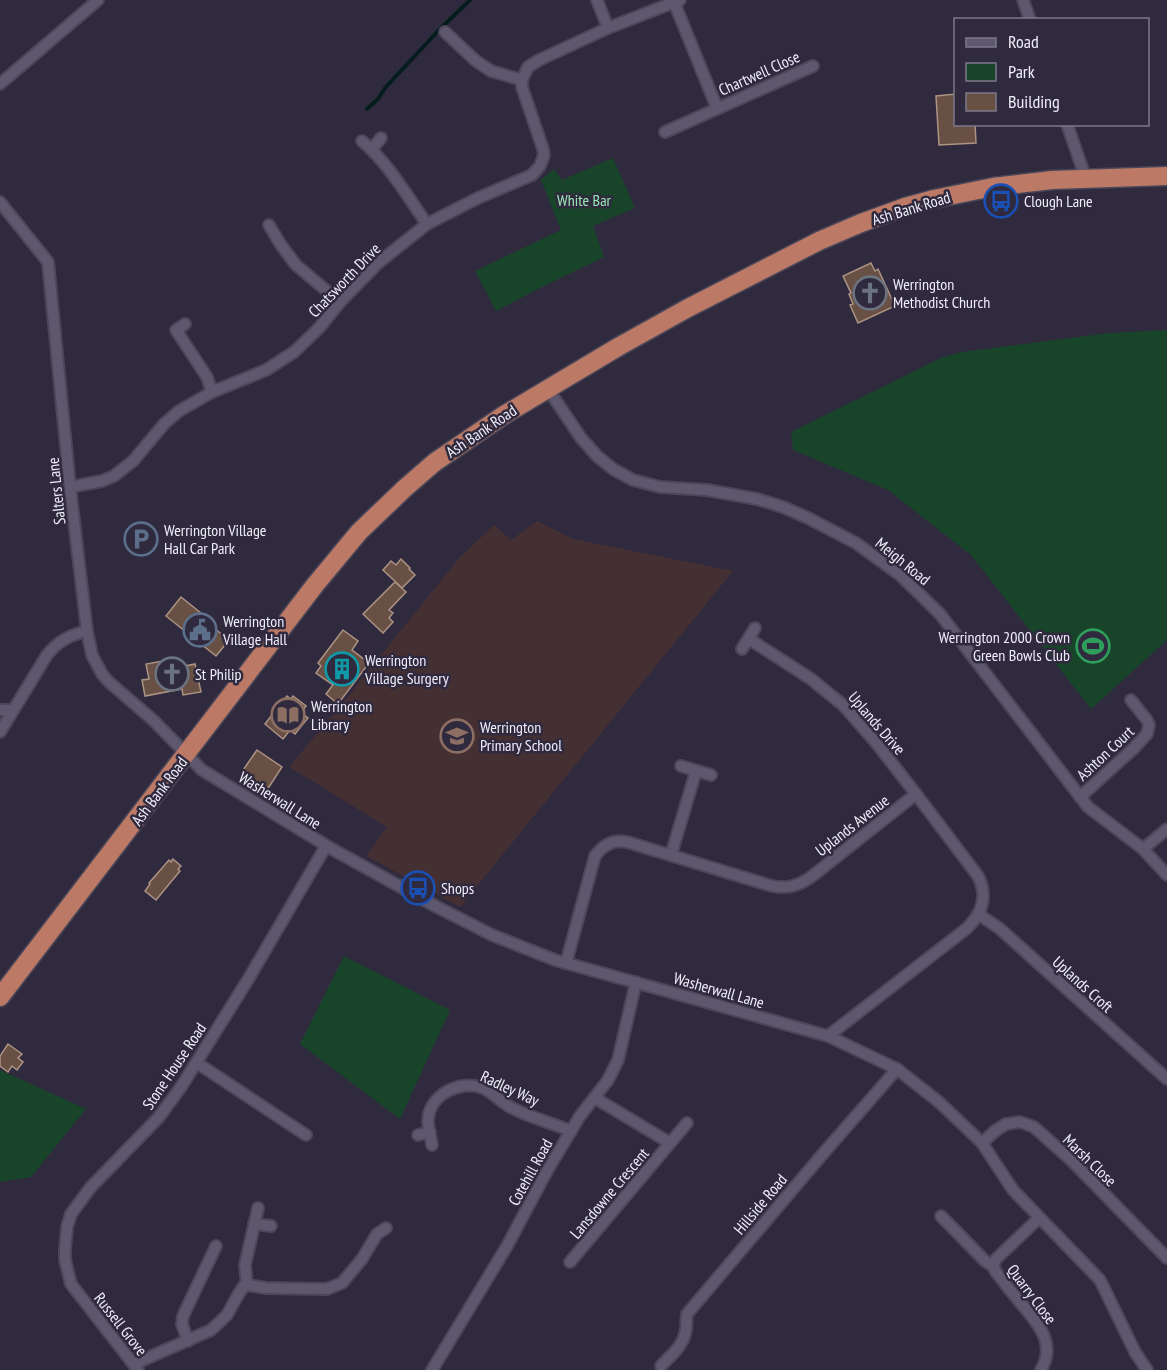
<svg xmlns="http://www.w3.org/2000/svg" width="1167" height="1370" font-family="'PT Sans Narrow',sans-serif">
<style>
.education{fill:#442f33}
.green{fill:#18442a}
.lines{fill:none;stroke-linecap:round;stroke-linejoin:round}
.stream{stroke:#051c1d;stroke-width:4}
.building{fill:#685144;stroke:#ac9384;stroke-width:1.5}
.minor-casing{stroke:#4c4758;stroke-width:14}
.trunk-casing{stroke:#4c4758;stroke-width:21}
.minor{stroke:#5e586f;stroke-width:10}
.trunk{stroke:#bb7966;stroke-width:18}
.labels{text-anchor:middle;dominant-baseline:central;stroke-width:5;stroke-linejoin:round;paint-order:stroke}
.street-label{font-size:16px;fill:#f0edfa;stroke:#302a3f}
.park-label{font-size:16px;fill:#99e6b3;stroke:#302a3f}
.poi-label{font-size:16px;fill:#f0edfa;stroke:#302a3f;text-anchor:start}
</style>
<rect width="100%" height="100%" fill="#302a3f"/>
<polygon class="education" points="537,521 573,539 733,571 460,907 366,856 387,827 289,767 340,706 460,557 494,525 511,540"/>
<g class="green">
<polygon points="613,158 635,208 593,226 604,257 540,288 496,311 475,271 561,230 541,180 554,169 562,180"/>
<polygon points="1167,330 1167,640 1091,709 971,555 888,490 793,450 791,432 943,357 962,352 1109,333"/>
<polygon points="344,956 450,1010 400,1119 300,1044"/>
<polygon points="0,1070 86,1109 31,1177 0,1182"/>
</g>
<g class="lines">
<polyline class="stream" points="367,109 378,99 385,88 439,30 470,0"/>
</g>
<g class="building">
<polygon points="956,94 956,124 975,124 976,143 939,145 936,96"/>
<polygon points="871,263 875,271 878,269 895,306 858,323 850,305 853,304 849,294 851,293 843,276"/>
<polygon points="401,559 410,568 409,569 415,575 402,588 383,570 391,561 396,565"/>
<polygon points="395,582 406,592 389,610 393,613 389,618 393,622 383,633 363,614"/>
<polygon points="181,597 207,618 204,620 229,640 216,656 166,616"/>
<polygon points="343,630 358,641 352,650 369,663 338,704 326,694 333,685 316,673 321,666 318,663"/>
<polygon points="168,660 170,669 195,664 201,692 183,695 182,689 145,696 142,680 149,679 146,664"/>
<polygon points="287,696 291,699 293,696 306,706 301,713 308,718 295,734 290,730 283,739 265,724"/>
<polygon points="257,750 282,767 267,790 241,773"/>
<polygon points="173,859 181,866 178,869 180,871 156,900 145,891 150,884 149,883 169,860 171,862"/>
<polygon points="8,1044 22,1054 18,1058 23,1062 17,1070 12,1066 8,1072 0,1066 0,1056"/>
</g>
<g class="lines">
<g class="minor-casing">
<g id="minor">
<polyline points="597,0 608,28"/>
<polyline points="1023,0 1030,20"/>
<polyline points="674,2 717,108"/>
<polyline points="445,32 476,61 491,71 522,80"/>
<polyline points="0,84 98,0"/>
<polyline points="1067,124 1086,179"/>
<polyline points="665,132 813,66"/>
<path d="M362,141C389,164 407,196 427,224"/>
<polyline points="372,149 381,138"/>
<polyline points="0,202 48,262 70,487 87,631 92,655 102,674 109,682 153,720 202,770 332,849 437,907 492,935 555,960 828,1036 897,1069 939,1102 982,1143 1013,1190 1100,1280 1135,1352 1147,1370"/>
<polyline points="269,225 281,245 296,265 340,302"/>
<polyline points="185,324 176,330 207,377 212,392"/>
<polyline points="548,389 581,438 597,456 613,469 633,480 660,487 707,490 757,499 783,507 808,518 856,543 900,575 940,614 1088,807 1143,849 1167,875"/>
<polyline points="70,487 102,481 114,476 133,461 164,424 179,411 212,392 266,370 294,352 319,328 340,302 378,263 427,224 478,198 532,175 540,166 544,155 543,149 522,87 522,80 528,67 539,60 608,28 680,0"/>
<polyline points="749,639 811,679 843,705 877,744 916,794"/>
<polyline points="742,649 755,628"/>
<polyline points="0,710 13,710"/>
<path d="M0,732L47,655C58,641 70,635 87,631"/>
<polyline points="681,766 711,775"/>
<polyline points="1080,797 1133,749 1147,734 1149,725 1147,720 1131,700"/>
<polyline points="1143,849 1167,829"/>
<polyline points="671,855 696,771"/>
<polyline points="978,914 999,928 1167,1079"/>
<path d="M566,963L595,856C603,845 613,839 627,842L772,886C787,889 798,886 811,877L916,794L978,876C988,896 983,913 966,929L828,1036"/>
<polyline points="197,1063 306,1135"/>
<polyline points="595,1098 670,1143"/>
<polyline points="418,1135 430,1132"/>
<polyline points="982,1143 995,1131 1006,1124 1020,1122 1034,1127 1071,1160 1167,1258"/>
<path d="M432,1145C431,1137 428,1129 428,1122C428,1095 460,1079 483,1088C494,1093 502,1104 514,1109C532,1118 552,1123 571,1131"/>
<polyline points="941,1216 985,1261 993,1266"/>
<path d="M1039,1218L996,1259L993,1266L996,1272C1004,1282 1011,1292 1020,1302C1037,1323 1057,1342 1041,1370"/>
<polyline points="254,1224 271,1226"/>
<polyline points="570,1262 687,1123"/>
<polyline points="247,1285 245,1265 258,1208"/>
<polyline points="188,1341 182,1324 183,1316 216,1246"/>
<polyline points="134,1364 211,1330 227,1315 238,1295 244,1286 247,1285 266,1288 327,1289 342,1283 362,1259 377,1234 386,1228"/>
<path d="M661,1366C670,1356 682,1347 685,1334C687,1327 686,1320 687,1314L821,1156L897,1069"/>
<polyline points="138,1370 71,1284 65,1260 65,1250 67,1227 71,1214 91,1187 159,1117 181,1087 249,978 326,846"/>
<polyline points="432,1370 507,1246 547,1171 580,1116 608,1080 618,1060 636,982"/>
</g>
</g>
<g class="trunk-casing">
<polyline id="trunk" points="0,997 315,585 359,532 405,488 435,462 504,415 618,347 688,308 819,241 861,223 905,207 934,199 993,187 1052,180 1167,176"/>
</g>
<use href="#minor" class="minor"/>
<use href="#trunk" class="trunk"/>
</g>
<defs>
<g id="bus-ring" transform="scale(1.725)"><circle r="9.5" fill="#302a3f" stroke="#1a4fb4" stroke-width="1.5"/><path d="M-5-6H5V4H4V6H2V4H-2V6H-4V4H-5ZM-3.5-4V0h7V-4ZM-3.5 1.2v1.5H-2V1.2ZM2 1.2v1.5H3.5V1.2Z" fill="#1a4fb4"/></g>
<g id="church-ring" transform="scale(1.725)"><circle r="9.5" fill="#302a3f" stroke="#6b7280" stroke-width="1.5"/><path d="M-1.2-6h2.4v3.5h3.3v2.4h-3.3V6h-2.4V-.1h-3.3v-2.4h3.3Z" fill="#6b7280"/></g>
<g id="parking-ring" transform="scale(1.725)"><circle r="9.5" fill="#302a3f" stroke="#5c6f8a" stroke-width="1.5"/><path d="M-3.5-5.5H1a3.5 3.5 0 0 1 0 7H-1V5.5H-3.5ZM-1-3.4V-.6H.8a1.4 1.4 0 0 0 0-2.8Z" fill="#5c6f8a"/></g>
<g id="civic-ring" transform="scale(1.725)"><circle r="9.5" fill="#302a3f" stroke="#5c6f8a" stroke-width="1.5"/><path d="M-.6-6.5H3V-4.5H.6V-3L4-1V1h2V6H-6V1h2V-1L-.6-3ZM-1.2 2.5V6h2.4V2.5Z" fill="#5c6f8a"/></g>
<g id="stadium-ring" transform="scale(1.725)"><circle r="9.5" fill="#302a3f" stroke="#2e9e5b" stroke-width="1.5"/><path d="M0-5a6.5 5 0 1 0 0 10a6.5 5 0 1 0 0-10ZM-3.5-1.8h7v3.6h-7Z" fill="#2e9e5b"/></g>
<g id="building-ring" transform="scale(1.725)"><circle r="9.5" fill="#302a3f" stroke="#0f9aa8" stroke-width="1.5"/><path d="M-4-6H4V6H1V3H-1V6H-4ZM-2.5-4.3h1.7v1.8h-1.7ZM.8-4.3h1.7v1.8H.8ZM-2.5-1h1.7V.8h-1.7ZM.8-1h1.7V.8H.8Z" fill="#0f9aa8"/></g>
<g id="library-ring" transform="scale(1.725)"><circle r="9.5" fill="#302a3f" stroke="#8d6e63" stroke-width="1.5"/><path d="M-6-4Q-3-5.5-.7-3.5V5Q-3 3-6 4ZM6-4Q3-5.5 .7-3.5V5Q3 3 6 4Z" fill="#8d6e63"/></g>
<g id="school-ring" transform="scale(1.725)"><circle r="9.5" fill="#302a3f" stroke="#8d6e63" stroke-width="1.5"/><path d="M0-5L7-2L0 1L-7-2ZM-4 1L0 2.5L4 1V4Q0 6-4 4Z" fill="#8d6e63"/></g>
</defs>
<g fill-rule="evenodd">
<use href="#bus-ring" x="1001" y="201"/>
<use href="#church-ring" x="870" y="293"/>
<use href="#parking-ring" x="141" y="539"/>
<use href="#civic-ring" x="200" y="630"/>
<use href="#stadium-ring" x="1093" y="646"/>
<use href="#building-ring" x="342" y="669"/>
<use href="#church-ring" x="172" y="674"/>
<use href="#library-ring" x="288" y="715"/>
<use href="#school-ring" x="457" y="736"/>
<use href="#bus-ring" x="418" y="888"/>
</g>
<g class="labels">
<g class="street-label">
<text transform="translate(759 73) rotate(-24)">Chartwell Close</text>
<text transform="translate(911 208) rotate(-17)">Ash Bank Road</text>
<text transform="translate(344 280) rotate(-46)">Chatsworth Drive</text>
<text transform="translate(481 431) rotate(-34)">Ash Bank Road</text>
<text transform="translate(56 491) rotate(-96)">Salters Lane</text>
<text transform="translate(903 561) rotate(39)">Meigh Road</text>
<text transform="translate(877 723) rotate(49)">Uplands Drive</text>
<text transform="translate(1105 753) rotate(-43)">Ashton Court</text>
<text transform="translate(159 791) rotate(-53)">Ash Bank Road</text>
<text transform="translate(280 800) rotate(32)">Washerwall Lane</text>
<text transform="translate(852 825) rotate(-38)">Uplands Avenue</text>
<text transform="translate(1083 984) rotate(42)">Uplands Croft</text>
<text transform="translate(719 990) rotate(16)">Washerwall Lane</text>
<text transform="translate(174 1066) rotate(-56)">Stone House Road</text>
<text transform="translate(510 1088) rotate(25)">Radley Way</text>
<text transform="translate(1090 1160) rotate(44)">Marsh Close</text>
<text transform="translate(530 1172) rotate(-61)">Cotehill Road</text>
<text transform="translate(609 1193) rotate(-50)">Lansdowne Crescent</text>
<text transform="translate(760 1204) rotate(-50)">Hillside Road</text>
<text transform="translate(1032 1294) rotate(53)">Quarry Close</text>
<text transform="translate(121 1324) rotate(52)">Russell Grove</text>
</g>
<g class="park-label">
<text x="584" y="200">White Bar</text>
</g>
<g class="poi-label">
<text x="1024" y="201">Clough Lane</text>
<text x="893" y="284">Werrington<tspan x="893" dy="18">Methodist Church</tspan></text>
<text x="164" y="530">Werrington Village<tspan x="164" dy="18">Hall Car Park</tspan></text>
<text x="223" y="621">Werrington<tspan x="223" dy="18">Village Hall</tspan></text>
<text x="1070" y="637" text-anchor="end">Werrington 2000 Crown<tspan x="1070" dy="18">Green Bowls Club</tspan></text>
<text x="365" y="660">Werrington<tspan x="365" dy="18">Village Surgery</tspan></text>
<text x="195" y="674">St Philip</text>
<text x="311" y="706">Werrington<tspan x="311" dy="18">Library</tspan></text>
<text x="480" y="727">Werrington<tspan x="480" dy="18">Primary School</tspan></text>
<text x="441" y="888">Shops</text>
</g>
</g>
<rect x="954" y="18" width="195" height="108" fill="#302a3f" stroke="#7d788a" stroke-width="1.5"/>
<rect x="966" y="38" width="30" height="9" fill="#5e586f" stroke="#7d788a" stroke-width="1.5"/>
<text x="1008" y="48" font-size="18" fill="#f0edfa">Road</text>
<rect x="966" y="63" width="30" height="18" fill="#18442a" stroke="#7d788a" stroke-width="1.5"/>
<text x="1008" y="78" font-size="18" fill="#f0edfa">Park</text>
<rect x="966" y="93" width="30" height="18" fill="#685144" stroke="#7d788a" stroke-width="1.5"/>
<text x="1008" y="108" font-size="18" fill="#f0edfa">Building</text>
</svg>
